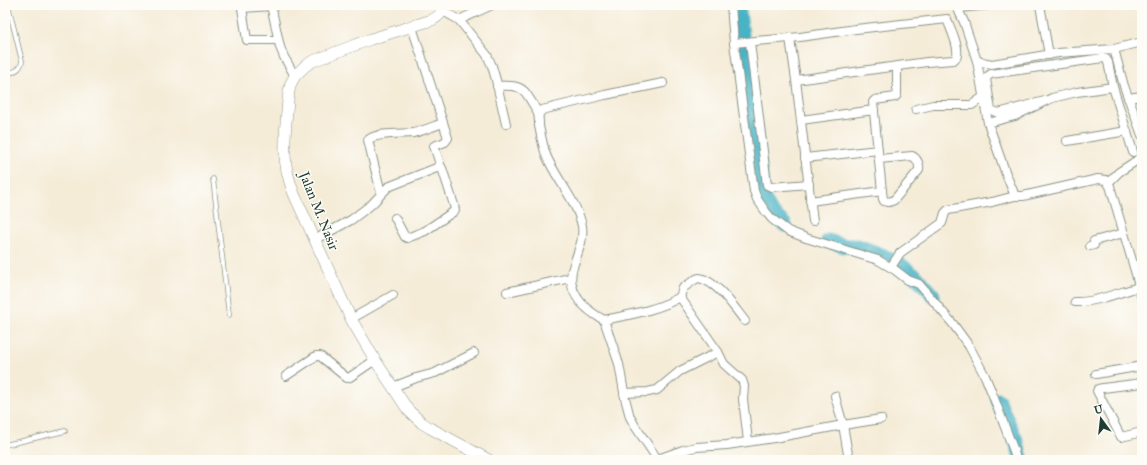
<svg xmlns="http://www.w3.org/2000/svg" width="1147" height="465" font-family="'IM FELL Great Primer',serif">
<style>
.lines{fill:none;stroke-linecap:round;stroke-linejoin:round}
.river{stroke:#48b3c6;stroke-width:15}
.lane-casing{stroke:#8a9486;stroke-width:5.5}
.street-casing{stroke:#8a9486;stroke-width:10}
.secondary-casing{stroke:#8a9486;stroke-width:12}
.lane{stroke:#fff;stroke-width:4}
.street{stroke:#fff;stroke-width:8}
.secondary{stroke:#fff;stroke-width:11}
.labels{text-anchor:middle;dominant-baseline:central;stroke-width:3;stroke-linejoin:round;paint-order:stroke}
.street-label{font-size:14px;fill:#1f3d34;stroke:#fdfcf7}
</style>
<rect width="100%" height="100%" fill="#fdfcf7"/>
<filter id="ink" filterUnits="userSpaceOnUse"><feTurbulence type="fractalNoise" baseFrequency=".025" numOctaves="2"/><feDisplacementMap in="SourceGraphic" scale="8" xChannelSelector="R" yChannelSelector="G"/><feConvolveMatrix kernelMatrix="1 2 1 2 8 2 1 2 1" color-interpolation-filters="sRGB"/></filter>
<filter id="wash" filterUnits="userSpaceOnUse"><feTurbulence type="fractalNoise" baseFrequency=".012" numOctaves="4" result="noise"/><feDisplacementMap in="SourceGraphic" scale="16" xChannelSelector="R" yChannelSelector="G"/><feGaussianBlur stdDeviation="0.9" result="paint"/><feColorMatrix in="noise" values="0 0 0 0 0 0 0 0 0 0 0 0 0 0 0 0 0 1.4 0 .05"/><feComposite in="paint" operator="in"/></filter>
<g filter="url(#wash)">
<rect width="100%" height="100%" fill="#f5ecd8"/>
<g class="lines">
<g class="river">
<polyline points="738,5 764,200 771,212 785,225"/>
<polyline points="828,241 845,246 858,246 884,256 902,266 919,279 933,295"/>
<polyline points="998,400 1015,438 1022,460"/>
</g>
</g>
</g>
<g filter="url(#ink)">
<g class="lines">
<g class="lane-casing">
<g id="lane">
<path d="M5,75C13,72 21,70 22,61L8,5"/>
<polyline points="213,179 229,315"/>
<polyline points="5,445 65,431"/>
</g>
</g>
<g class="street-casing">
<g id="street">
<polyline points="241,5 242,8 271,6"/>
<polyline points="271,5 280,47 284,57 295,76"/>
<polyline points="731,5 734,43 754,191 757,199 766,212 772,219 788,231 806,238 878,260 895,270 908,280 919,284 953,324 969,346 985,376 992,393 1014,451 1016,460"/>
<polyline points="956,5 964,22 977,61 988,123 1006,174 1015,196 1023,196 1098,179 1106,180 1110,186 1112,193 1136,274 1142,299"/>
<polyline points="1040,5 1049,55"/>
<polyline points="242,8 247,40 278,40"/>
<polyline points="958,8 990,5"/>
<polyline points="443,11 459,20 487,55 492,66 496,80 506,124"/>
<polyline points="459,20 492,5"/>
<polyline points="412,27 448,138 445,142 434,146 441,167"/>
<polyline points="790,38 796,80 813,221"/>
<polyline points="750,42 767,185 771,187 809,184"/>
<path d="M734,43L800,37L856,29L947,19C950,28 959,45 957,55C957,58 956,58 953,60L927,62L796,80"/>
<polyline points="1114,49 1124,86 1142,135"/>
<polyline points="977,61 992,64 1058,53 1114,49 1142,42"/>
<path d="M497,86C506,86 516,84 524,91C527,94 537,110 538,114C539,117 539,122 539,126C541,136 543,146 546,155C556,179 577,201 582,226C584,240 578,251 574,264C564,290 582,308 604,320L619,364L625,398L630,417L635,426L658,460"/>
<polyline points="1113,87 1133,152"/>
<polyline points="1128,98 1142,96"/>
<polyline points="916,109 933,105 972,105 983,97"/>
<polyline points="539,114 542,110 605,95 663,83"/>
<polyline points="801,120 874,110"/>
<polyline points="988,123 1015,116 1052,98 1077,92 1113,87 1108,62 1106,59 1103,58 991,74 988,76 986,79 991,110 998,113 1045,101"/>
<polyline points="1067,141 1127,131"/>
<polyline points="805,158 878,150"/>
<path d="M879,159L912,156C917,158 920,165 919,170L894,200L889,202L884,201L883,199L882,191L873,102L875,100L895,97L897,95V66"/>
<polyline points="1108,183 1119,172 1136,161 1142,155"/>
<path d="M381,193L368,140C377,132 401,134 413,133C423,131 434,126 443,123"/>
<polyline points="810,201 882,191"/>
<polyline points="314,240 351,220 372,204 388,187 439,167 442,168 454,205 455,210 453,212 425,231 407,238 405,237 395,218"/>
<polyline points="1090,246 1094,245 1094,241 1124,233"/>
<polyline points="891,267 900,253 942,223 945,213 948,210 992,202 1015,196"/>
<polyline points="507,292 570,278"/>
<polyline points="680,297 718,352 724,364 742,380 744,386 743,399 748,441"/>
<path d="M1075,302C1094,303 1120,292 1139,287"/>
<polyline points="351,319 393,295"/>
<path d="M604,320C628,315 659,310 680,297L683,288L696,279L699,278C718,282 733,306 745,321"/>
<polyline points="1096,374 1142,366"/>
<polyline points="286,376 316,356 320,356 347,378 350,377 375,360"/>
<polyline points="1142,383 1103,388 1098,389 1097,391 1121,437 1142,432"/>
<polyline points="393,387 416,378 435,373 474,353"/>
<polyline points="624,393 648,392 657,390 680,371 718,352"/>
<polyline points="835,396 843,425 849,460"/>
<polyline points="658,459 683,450 696,447 727,445 774,438 843,425 881,419"/>
</g>
</g>
<g class="secondary-casing">
<path id="secondary" d="M444,5C443,12 438,17 432,20L371,39L313,61L305,66L295,76L291,83L289,91C287,112 284,133 285,154C285,168 289,181 294,194L351,319L375,360L408,410L422,423L430,428L489,460"/>
</g>
<use href="#lane" class="lane"/>
<use href="#street" class="street"/>
<use href="#secondary" class="secondary"/>
</g>
</g>
<g class="labels">
<g class="street-label">
<text transform="translate(319 211) rotate(68)">Jalan M. Nasir</text>
</g>
</g>
<rect width="1147" height="465" fill="none" stroke="#fdfcf7" stroke-width="20"/>
<g transform="translate(1101 419) rotate(345)" stroke="#fdfcf7" stroke-width="3" paint-order="stroke">
<path d="M0-3L7 15L0 10L-7 15Z" fill="#1f3d34"/>
<text y="-6" font-size="11" font-weight="bold" text-anchor="middle" fill="#1f3d34">U</text>
</g>
</svg>
